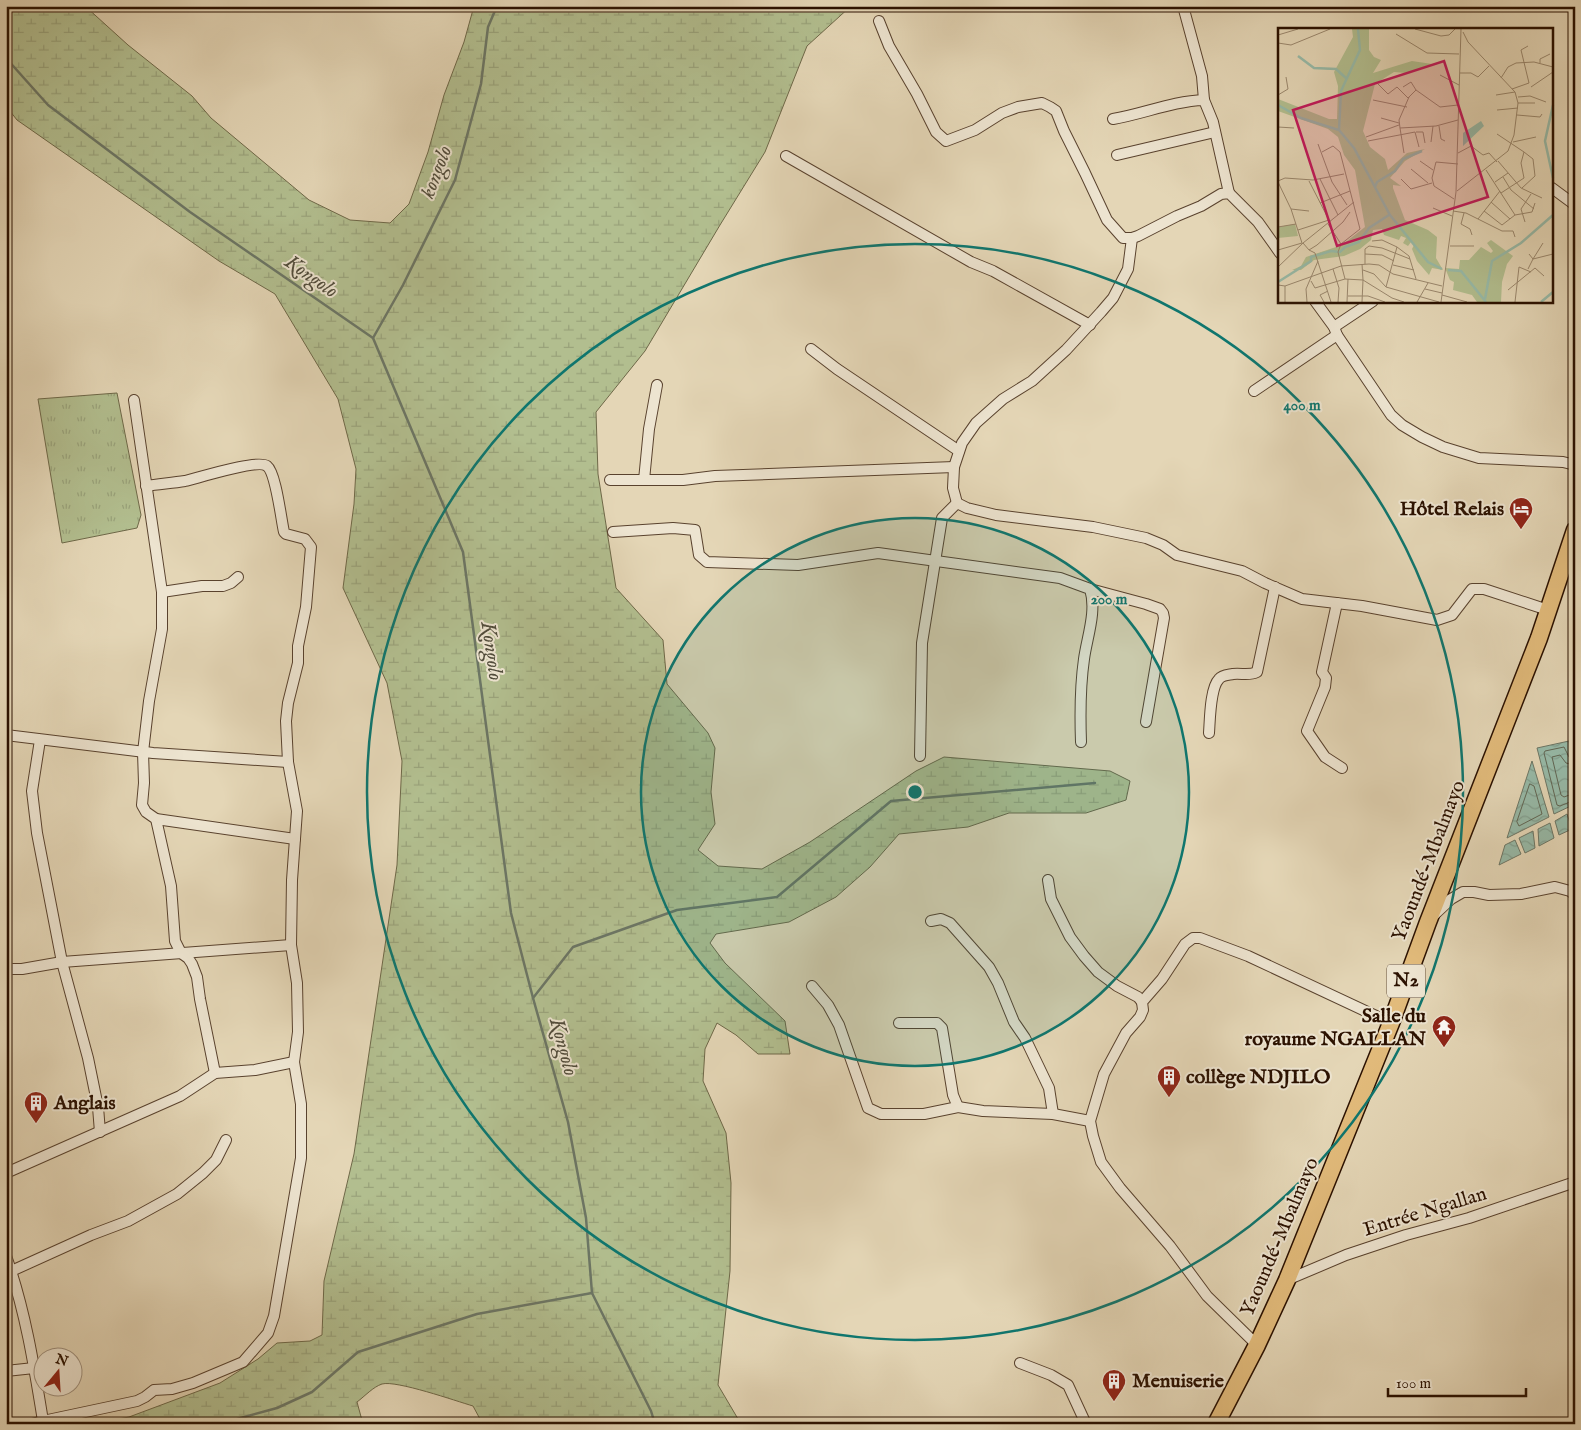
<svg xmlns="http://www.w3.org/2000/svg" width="1581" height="1430" font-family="'IM FELL English',serif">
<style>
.grass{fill:url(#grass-tufts);stroke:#6e6848}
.wetland{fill:url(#wetland-marsh);stroke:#6e6848}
.water{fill:url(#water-waves);stroke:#6c7665}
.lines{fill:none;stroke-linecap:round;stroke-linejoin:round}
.shore{stroke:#616654;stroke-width:1}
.stream{stroke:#6c7665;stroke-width:2.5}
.minor-casing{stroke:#59422e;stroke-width:12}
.trunk-casing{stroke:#2b1100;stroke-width:19}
.minor{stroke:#ede4d0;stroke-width:10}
.trunk{stroke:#e2bb7b;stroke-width:16}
.ring{fill:none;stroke:#0f766e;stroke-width:2.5}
.labels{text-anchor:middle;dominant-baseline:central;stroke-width:4;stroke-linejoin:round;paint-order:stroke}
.shield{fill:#ede4d0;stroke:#65503e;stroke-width:1}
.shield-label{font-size:19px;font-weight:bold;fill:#2b1100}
.poi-label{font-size:20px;font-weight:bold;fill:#2b1100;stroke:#ede4d0;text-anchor:start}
.street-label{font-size:20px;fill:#2b1100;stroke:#ede4d0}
.water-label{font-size:21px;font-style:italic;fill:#514c3b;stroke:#ede4d0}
.inset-river{fill:none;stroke:#97baa8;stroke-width:2.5}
.inset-road{fill:none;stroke:#9a876d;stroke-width:1}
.view{fill:#c2185b;fill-opacity:0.15;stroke:#c2185b;stroke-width:2.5}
.inset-edge{fill:none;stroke:#2b1100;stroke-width:2.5}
.centre{fill:#0f766e;stroke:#ede4d0;stroke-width:2.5}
.ring-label{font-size:15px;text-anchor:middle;font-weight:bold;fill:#0f766e;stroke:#ede4d0;stroke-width:4;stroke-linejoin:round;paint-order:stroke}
</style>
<defs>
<pattern id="grass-tufts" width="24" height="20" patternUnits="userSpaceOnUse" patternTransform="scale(1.25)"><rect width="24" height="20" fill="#b2be8f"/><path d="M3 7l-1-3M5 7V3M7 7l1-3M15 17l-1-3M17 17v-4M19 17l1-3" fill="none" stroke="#99a27a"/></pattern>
<pattern id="wetland-marsh" width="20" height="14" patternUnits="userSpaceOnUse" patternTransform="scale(1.25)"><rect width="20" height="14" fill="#b2be8f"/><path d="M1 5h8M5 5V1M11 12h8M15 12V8" fill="none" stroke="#99a27a"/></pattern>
<pattern id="water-waves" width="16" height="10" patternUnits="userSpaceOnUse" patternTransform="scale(1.25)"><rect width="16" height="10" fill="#97baa8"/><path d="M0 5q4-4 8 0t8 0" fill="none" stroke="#829f8f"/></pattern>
</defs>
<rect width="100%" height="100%" fill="#e4d6b6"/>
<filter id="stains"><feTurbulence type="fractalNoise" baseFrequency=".004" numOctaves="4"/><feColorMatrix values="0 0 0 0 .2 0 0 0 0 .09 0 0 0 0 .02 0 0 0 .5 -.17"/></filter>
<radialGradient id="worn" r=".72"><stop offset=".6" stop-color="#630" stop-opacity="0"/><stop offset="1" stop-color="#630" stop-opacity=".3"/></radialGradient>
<polygon class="grass" points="117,393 141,515 137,528 62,543 38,399"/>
<g class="wetland">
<path d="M6,6H85L128,45L192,96L211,118L309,200L350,220L390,223L409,204L428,152L444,95L464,42L474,6H851L807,46L765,152L720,225L645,351L596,412L598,474L616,588L663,640L667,684L708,733L715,748L711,792L715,824L698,850L718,866L762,869L810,842L916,771L944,757L1110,771L1130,781L1126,800L1086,813H1009L968,827L899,834L870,867L836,897L789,922L716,934L710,943L725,963L785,1021L790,1054H758L736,1035L717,1023L705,1049L703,1081L726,1133L731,1183L730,1271L718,1385L741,1424H478L480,1419L473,1406C456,1401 396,1380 382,1384C373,1387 365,1396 357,1402L363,1424H91L129,1417L220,1383L258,1359L277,1343L310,1341L322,1335L324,1281L354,1154L397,865L402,761L387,683L343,588L354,504L356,469L338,399L275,294L219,261L17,120L6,106Z"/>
<polygon points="1354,6 1437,6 1424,11"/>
</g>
<g class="water">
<polygon points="1569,741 1575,764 1575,804 1554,814 1537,748"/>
<polygon points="1532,761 1549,817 1507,838"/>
<polygon points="1567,814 1572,829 1559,835 1555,821"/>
<polygon points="1550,823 1554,838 1539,846 1538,829"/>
<polygon points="1533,831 1535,848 1525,853 1519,838"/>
<polygon points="1515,840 1521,854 1499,865 1505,845"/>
</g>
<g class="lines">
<g class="shore">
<polyline points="1575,759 1569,757 1564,747 1545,751 1544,753 1557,805 1560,806 1575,800"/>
<polyline points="1575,765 1566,763 1560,755 1552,757 1561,795 1564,797 1575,793"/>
<polygon points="1530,784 1534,786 1542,814 1519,826 1517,822"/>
</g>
<g class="stream">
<polyline points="6,58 48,105 190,212 373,338 463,552 511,913 533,998 568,1122 586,1218 592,1293 651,1411 655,1424"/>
<polyline points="373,338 403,285 455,180 481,84 488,27 497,6"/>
<polyline points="533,998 573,947 677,910 777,897 891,801 1095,783"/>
<polyline points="234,1424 237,1419 277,1408 312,1392 358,1352 477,1314 592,1293"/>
</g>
<g class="minor-casing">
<g id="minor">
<polyline points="1183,6 1202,76 1204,100"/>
<polyline points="879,21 889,46 917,94 936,132 946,141 975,130 1002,113 1018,107 1042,103 1050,107 1056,111 1064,131 1085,173 1107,220 1123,238 1132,238 1138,236 1177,216 1201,206 1221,194 1229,193 1258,222 1280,253"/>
<path d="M1113,119C1143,114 1173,101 1204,100L1213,122L1229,193"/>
<polyline points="1117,155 1215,132"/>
<polyline points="786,156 971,262 993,271 1090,325"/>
<polyline points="1552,188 1575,205"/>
<polyline points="1132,238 1128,269 1113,298 1101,312 1066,350 1032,381 1003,399 976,423 962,443 954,467 953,488 957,503 967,508 996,515 1093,527 1146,538 1163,545 1177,555 1242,571 1265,583 1302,599 1362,606 1437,620 1452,615 1472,589 1484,589 1548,610"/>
<polyline points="1315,301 1334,327 1337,335 1391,415 1402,425 1422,437 1443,447 1479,458 1563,462 1575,465"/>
<polyline points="1334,327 1373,301"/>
<polyline points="811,349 837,369 959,451"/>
<polyline points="1254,391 1337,335"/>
<polyline points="134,400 162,592 162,629 149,701 143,752 144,783 142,805 146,812 156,819 171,886 175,941 181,953 188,958 192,964 197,977 200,999 215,1073"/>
<polyline points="610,480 683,480 715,476 954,467"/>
<polyline points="644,480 649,429 657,385"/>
<path d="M613,532L673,528L695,530L699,555L707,562L798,565L878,553L1060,578L1090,589C1097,611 1087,637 1084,659C1080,687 1080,714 1081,742"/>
<polyline points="1090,589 1146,604 1160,609 1163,613 1164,618 1146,722"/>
<polyline points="162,592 202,586 223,586 231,583 238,577"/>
<polyline points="1337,603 1322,672 1326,678 1325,687 1307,731 1325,757 1342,768"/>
<path d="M1209,733C1210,720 1210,688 1219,679C1222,675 1228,675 1233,674C1242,673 1249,676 1257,672L1275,587"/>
<polyline points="6,735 153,753 288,762"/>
<polyline points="40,740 32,791 37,833 62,962 88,1058 98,1107 100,1132"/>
<polyline points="920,756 922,643 942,518 957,503"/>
<polyline points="156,819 295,839"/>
<polyline points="1048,880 1051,899 1070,937 1084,956 1098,972 1117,986 1138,997 1142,1002"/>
<polyline points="1434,915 1451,899 1463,892 1474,892 1489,895 1521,894 1555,887 1570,891 1575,895"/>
<polyline points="931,921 941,919 950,923 989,967 998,983 1014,1022 1025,1038 1049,1088 1053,1114"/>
<polyline points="6,969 22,969 62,962 291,945"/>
<polyline points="812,986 828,1005 839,1025 868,1108 881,1114 924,1114 958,1107 983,1111 1053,1114 1090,1121"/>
<polyline points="899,1023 937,1023 942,1028 953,1095 958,1107"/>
<polyline points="6,1173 180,1096 215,1073 255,1070 294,1062"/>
<path d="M6,1256C25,1309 34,1365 43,1421L137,1401L145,1397L154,1390L172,1389L193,1383L243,1362L268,1333L274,1316L301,1158V1104L294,1062L298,1032L297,983L291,945L292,880L297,811L288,762L286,721L288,703L298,663V646L306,607L311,547L305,539L286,534L284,532C281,519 276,473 267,466C258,459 198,478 185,481C172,483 159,484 146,486"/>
<polyline points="7,1273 91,1235 128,1221 177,1194 203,1173 216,1160 226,1140"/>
<polyline points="1287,1280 1346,1255 1406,1235 1469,1218 1575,1182"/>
<polyline points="1257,1345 1207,1296 1170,1246 1120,1188 1101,1162 1093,1136 1090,1121 1104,1074 1126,1033 1140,1017 1143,1010 1142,1002 1162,979 1185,944 1193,938 1200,938 1248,956 1391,1023"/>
<polyline points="1020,1363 1051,1375 1068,1385 1086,1424"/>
<polyline points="6,1371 34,1368"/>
<polyline points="32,1424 43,1421"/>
</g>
</g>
<g class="trunk-casing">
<polyline id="trunk" points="1216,1424 1257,1345 1287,1280 1391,1023 1428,922 1539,638 1575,530"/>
</g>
<use href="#minor" class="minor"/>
<use href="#trunk" class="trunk"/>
</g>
<circle cx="915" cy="792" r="274" fill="#0f766e" fill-opacity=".12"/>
<g class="ring">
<circle cx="915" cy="792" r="274"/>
<circle cx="915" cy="792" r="548"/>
</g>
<defs>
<g id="hotel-pin" transform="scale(1.25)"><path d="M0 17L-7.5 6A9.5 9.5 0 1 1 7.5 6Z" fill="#8f2418" stroke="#ede4d0"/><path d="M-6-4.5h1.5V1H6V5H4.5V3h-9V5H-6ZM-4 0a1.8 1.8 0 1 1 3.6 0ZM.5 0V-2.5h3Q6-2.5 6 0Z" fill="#fff"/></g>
<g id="temple-pin" transform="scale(1.25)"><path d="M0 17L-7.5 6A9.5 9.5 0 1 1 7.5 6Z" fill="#8f2418" stroke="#ede4d0"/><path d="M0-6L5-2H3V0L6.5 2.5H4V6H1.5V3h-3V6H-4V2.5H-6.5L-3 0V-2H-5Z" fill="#fff"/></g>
<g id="building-pin" transform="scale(1.25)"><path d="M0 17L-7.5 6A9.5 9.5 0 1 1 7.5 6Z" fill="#8f2418" stroke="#ede4d0"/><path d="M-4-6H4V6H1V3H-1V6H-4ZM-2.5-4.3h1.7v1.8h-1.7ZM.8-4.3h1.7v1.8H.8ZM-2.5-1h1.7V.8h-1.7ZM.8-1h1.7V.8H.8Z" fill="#fff"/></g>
</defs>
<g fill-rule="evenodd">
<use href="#hotel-pin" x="1521" y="509"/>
<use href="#temple-pin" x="1444" y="1027"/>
<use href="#building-pin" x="1169" y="1077"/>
<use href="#building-pin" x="36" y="1103"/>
<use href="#building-pin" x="1114" y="1381"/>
</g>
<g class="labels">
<rect class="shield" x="1387" y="964.5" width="38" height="33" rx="4"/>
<g class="shield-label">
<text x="1406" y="981">N2</text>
</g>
<g class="poi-label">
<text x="1504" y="509" text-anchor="end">Hôtel Relais</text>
<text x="1426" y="1016" text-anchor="end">Salle du<tspan x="1426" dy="23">royaume NGALLAN</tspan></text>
<text x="1186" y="1077">collège NDJILO</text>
<text x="54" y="1103">Anglais</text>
<text x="1132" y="1381">Menuiserie</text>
</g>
<g class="street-label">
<text transform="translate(1429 861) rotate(-69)">Yaoundé-Mbalmayo</text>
<text transform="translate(1425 1212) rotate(-17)">Entrée Ngallan</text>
<text transform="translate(1280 1237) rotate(-67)">Yaoundé-Mbalmayo</text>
</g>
<g class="water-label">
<text transform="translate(437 172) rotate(-69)">kongolo</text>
<text transform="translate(311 277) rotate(35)">Kongolo</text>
<text transform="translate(491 651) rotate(82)">Kongolo</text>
<text transform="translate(563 1047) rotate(75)">Kongolo</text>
</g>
</g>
<g transform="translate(1278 28)">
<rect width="275" height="275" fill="#e4d6b6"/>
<path d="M74,1H91V22L96,29L103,32L95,45L134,33L154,36L128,45L116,44L97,56L85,103L92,119L107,131L110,142L129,125L147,121L127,133L112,150L123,158L115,157V160L127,192L150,202L159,209L158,230L165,242L154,240L151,247L139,233L134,221L136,217L133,214L130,218L125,215L128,210L123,208L121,212L106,207L104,201L95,202L93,212L82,221L66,228L36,232L23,242H14L23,238L28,229L64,217L87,199L77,142L66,127L60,109L50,101L0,83V71L51,91H59L60,58L56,44L75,9ZM213,212L235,228L229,236L224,254L223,274H199L194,267L175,262L176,254L172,252L167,240L181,241L182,232H191L203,219L213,225L215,223L209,215Z" fill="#b2be8f"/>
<path d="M17,196L20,208L0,210V199Z" fill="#b2be8f"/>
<path d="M203,93L206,98L185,118V105L191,101L194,107L191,101Z" fill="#97baa8"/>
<path class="inset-river" d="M20,28L36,40L58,41L68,50M0,77L23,90L61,102L76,120L112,187L150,234L164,241M275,77L267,113L275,150M61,102L63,63L82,22L80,1M97,159L99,154L117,143L125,131L144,123M170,242L183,243L208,274M0,254L33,233V229L53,223L62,224L67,219L81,214L91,200L111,187M207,271L214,233L243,215L275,187M263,274L275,264"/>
<path class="inset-road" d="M137,1L163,8L171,7L177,1M118,6L149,25L181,26M0,7L20,1M0,15L13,17L52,1M262,35V31L272,26M182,45H193L200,49L211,38M162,47L181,57M223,50L230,39L238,35L256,34L275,39M100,56L110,66L119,59L130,70L138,62L162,79L180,77M125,59L133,54L138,62M253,59L275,44M234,61L251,55L243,22L250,18M0,67L10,61L8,49M218,67L237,64M131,69L121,92L122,100L158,98L180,92M240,69L252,68L268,74M95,72L129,79M240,75H257M219,82L240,80M239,87L262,89L264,86M103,90L121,95M161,98L163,111L167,113M0,99L16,100M122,100L126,125M138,104H145L147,115M219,106L246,124L243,135L246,150L223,165M88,109L121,97M90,113L137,104L141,119M153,114L155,98M235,114L258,109M40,116L54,154L69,177M44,124L55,118L62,124L82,201L63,216L50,196M180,125L193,118L205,127L211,125L219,134M142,133L155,142M220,133L243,160L264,170M133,141L150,155M208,142L237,187M225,149L233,162L256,181M42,151L60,187M123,151L133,161L154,155M0,153L7,150L35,152L66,146M31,153L52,194M0,154L13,181L24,215M217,154L230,145M244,160L257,148L255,131L246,124M179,163L230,123L236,107L240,75L237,64L190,14L185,4M176,171L156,158L154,150L158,134L180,136M213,174L232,191M42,175L72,163M155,180L174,188M13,181L31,183M175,183L188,185L224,203H235L237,209M206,183L224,197L237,187L254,184L257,175M72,184L65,194L39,217L31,222L25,215L76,174M186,185L183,196L192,201L194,207M200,191L222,163M247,194L243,181L253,166M0,199L18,196M20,202L51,192M94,213L104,212L119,219M63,216L60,224L67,251L85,252L84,236M172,218H196M0,222L24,215M31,222L37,225L53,274M87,226L104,227L116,233M251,226L255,231L265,215M87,236V221L91,218L104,220L132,231M115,237L136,242M0,239L25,215M55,241L61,260L60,274M250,241L255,231L275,226M85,242L96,246L108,259L119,219L131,228L138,251M33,253L37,260L67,251M0,257L7,258L63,238L91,236L101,237L115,246L164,258M108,259L161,274M147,261L164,265M230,262L257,240L266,248M164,267L189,274M70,268H90L107,274M7,274V258M29,274L28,261L40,233M46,274L42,267L50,263M69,274L70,251M84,274L85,252L114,270L126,274M139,274L150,255M163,274L178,164L183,1M237,274L241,239L253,244"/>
<path class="view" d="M166,33L210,169L59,218L15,82Z"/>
<rect width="275" height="275" class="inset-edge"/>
</g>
<circle cx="915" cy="792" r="8" class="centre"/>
<g class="ring-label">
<text x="1302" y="410">400 m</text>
<text x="1109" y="604">200 m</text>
</g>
<rect width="1581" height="1430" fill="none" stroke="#e4d6b6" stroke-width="25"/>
<rect x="8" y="8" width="1566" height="1415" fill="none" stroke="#2b1100" stroke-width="2.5"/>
<rect x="12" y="12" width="1556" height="1405" fill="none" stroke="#2b1100"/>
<g transform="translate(58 1372) rotate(18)"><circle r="24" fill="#ede4d0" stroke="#9f907d"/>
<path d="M0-4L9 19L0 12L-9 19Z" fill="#8f2418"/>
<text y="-8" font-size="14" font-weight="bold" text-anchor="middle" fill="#2b1100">N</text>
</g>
<path d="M1388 1388v8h138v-8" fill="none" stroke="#2b1100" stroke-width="2.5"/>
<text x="1396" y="1388" font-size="15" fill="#2b1100" stroke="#ede4d0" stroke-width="4" paint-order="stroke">100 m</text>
<rect width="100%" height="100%" filter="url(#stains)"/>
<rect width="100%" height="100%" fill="url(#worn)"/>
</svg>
